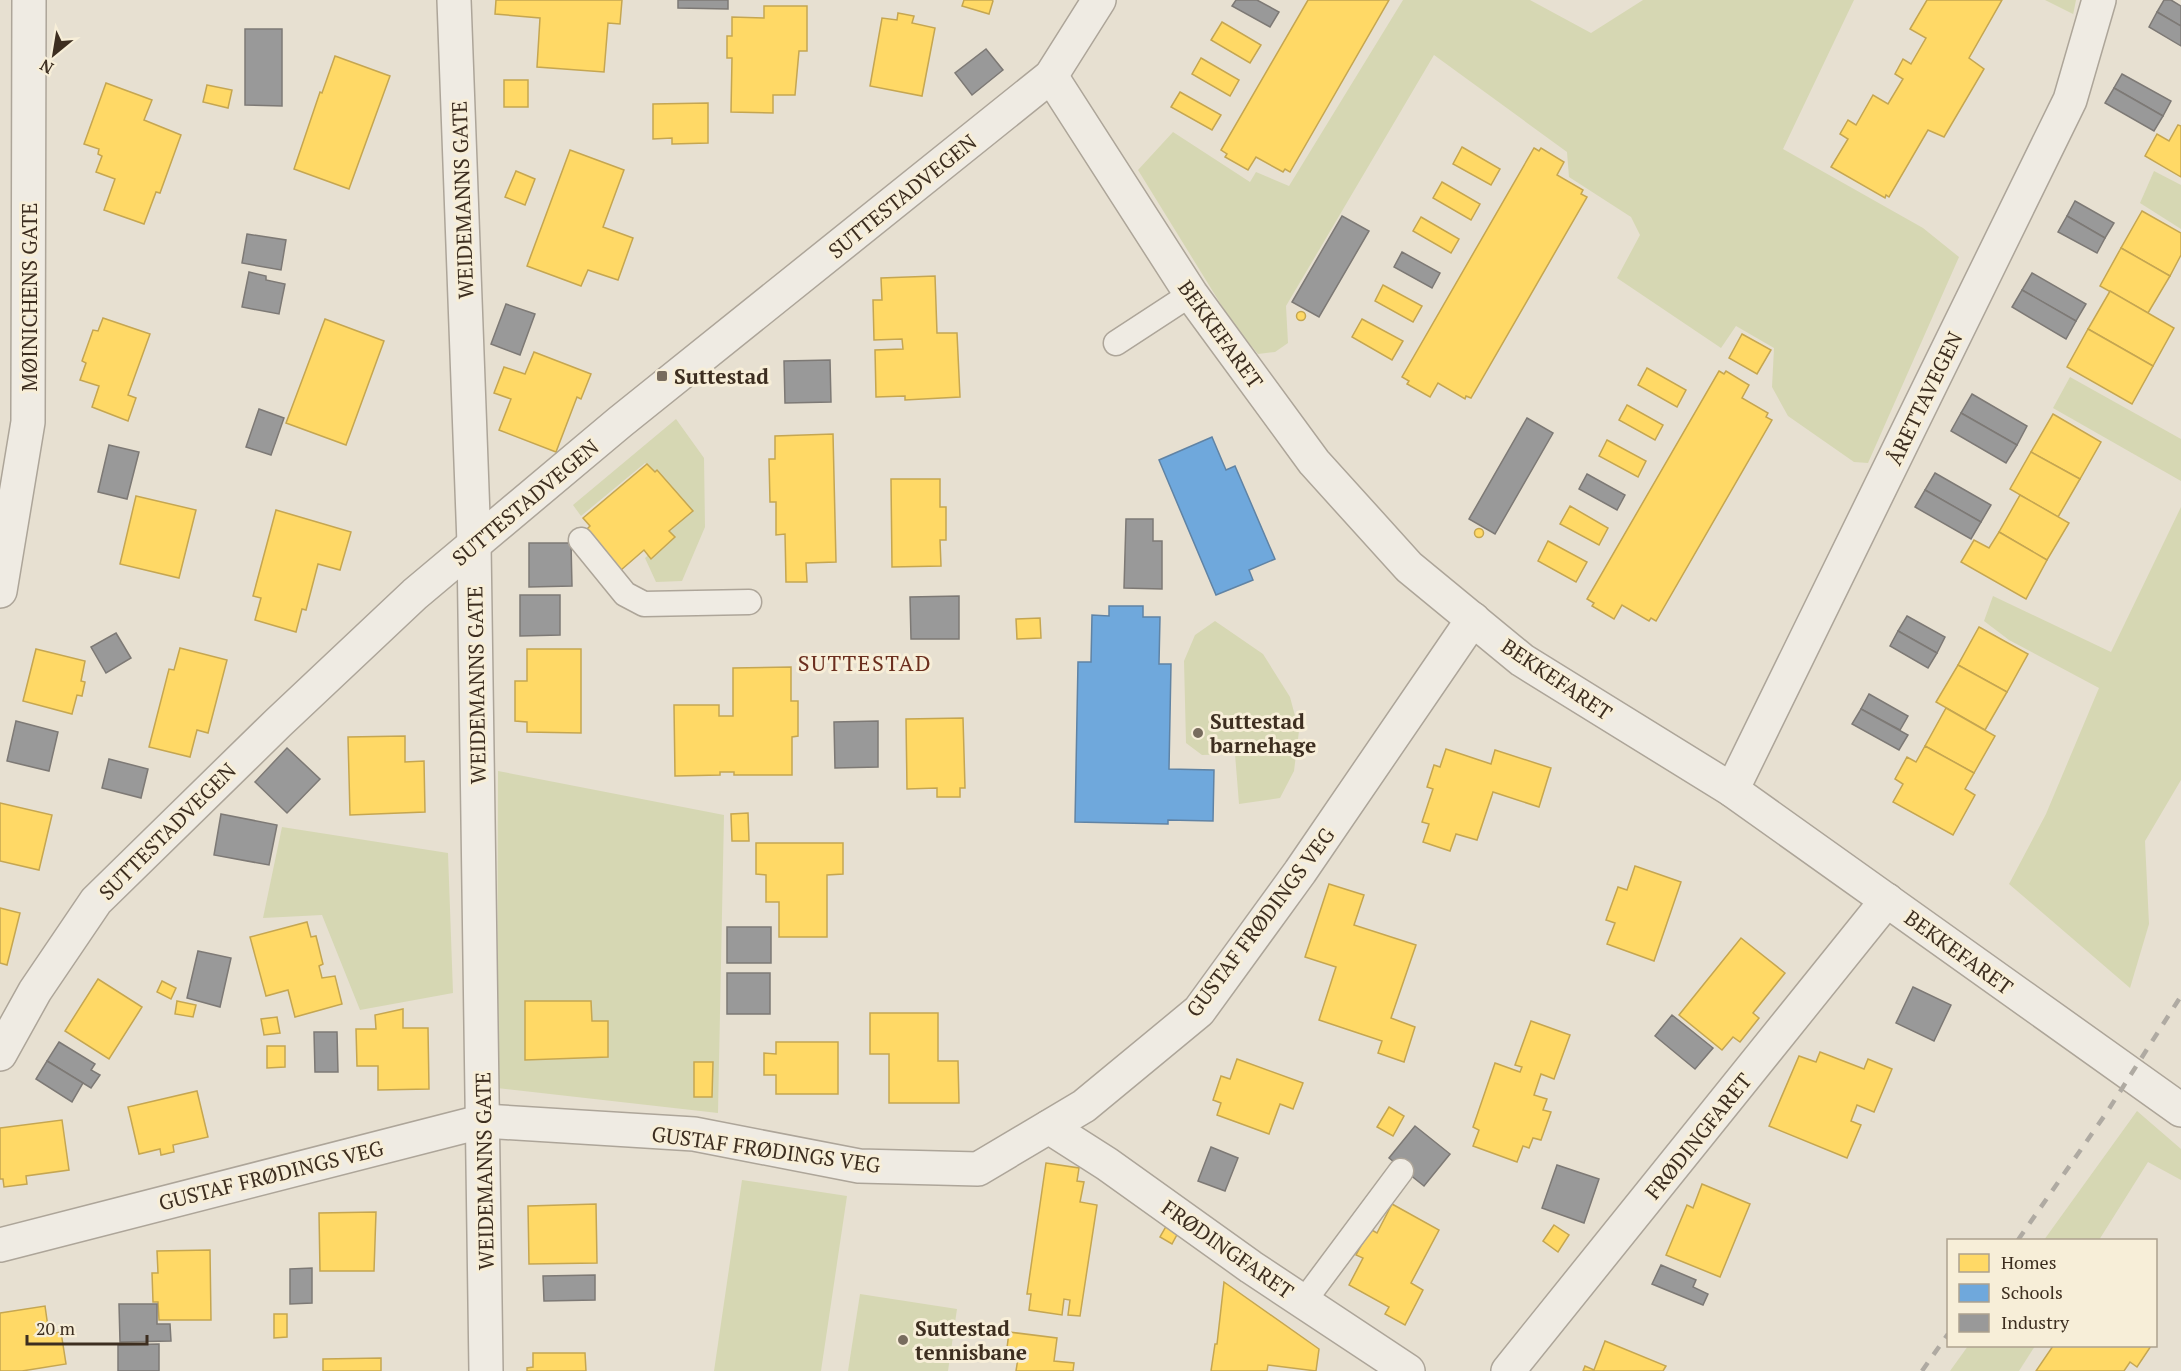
<svg xmlns="http://www.w3.org/2000/svg" width="2181" height="1371" font-family="'PT Serif',serif">
<style>
.green{fill:#d6d7b3}
.homes{fill:#ffd966;stroke:#c5a651;stroke-width:1.5}
.schools{fill:#6fa8dc;stroke:#6083a4;stroke-width:1.5}
.industry{fill:#999;stroke:#7d7975;stroke-width:1.5}
.lines{fill:none;stroke-linecap:round;stroke-linejoin:round}
.service-casing{stroke:#ada599;stroke-width:27}
.minor-casing{stroke:#ada599;stroke-width:36}
.service{stroke:#efebe3;stroke-width:24}
.minor{stroke:#efebe3;stroke-width:33}
.rail{stroke:#afaaa2;stroke-width:4.5;stroke-dasharray:10 10;stroke-linecap:butt}
.poi-dot{fill:#786c5e;stroke:#f7eed8;stroke-width:2}
.labels{text-anchor:middle;dominant-baseline:central;stroke-width:6;stroke-linejoin:round;paint-order:stroke}
.street-label{font-size:21px;fill:#3d2e20;stroke:#f7eed8}
.poi-label{font-size:21px;font-weight:bold;fill:#3d2e20;stroke:#f7eed8;text-anchor:start}
.neighbourhood-label{font-size:22px;letter-spacing:1.5px;fill:#6b2e1e;stroke:#f7eed8}
</style>
<rect width="100%" height="100%" fill="#e7e0d1"/>
<g class="green">
<polygon points="1403,0 1530,0 1591,33 1643,0 1854,0 1783,149 1923,228 1959,257 1868,463 1854,462 1788,416 1772,387 1774,348 1736,326 1721,348 1617,278 1640,235 1631,217 1569,177 1567,152 1434,55 1286,306 1288,343 1275,352 1258,354 1233,324 1138,170 1173,132 1250,182 1256,172 1289,186"/>
<polygon points="2045,0 2076,0 2073,15 2073,14"/>
<polygon points="2154,171 2181,185 2181,229 2140,203"/>
<polygon points="2070,377 2181,439 2181,481 2053,408"/>
<polygon points="676,419 704,458 705,527 682,581 656,582 645,558 670,536 652,471 645,463 581,516 573,505"/>
<polygon points="2181,507 2181,780 2145,841 2149,924 2130,988 2009,884 2046,814 2099,688 2009,640 1984,621 1993,596 2111,652"/>
<polygon points="1215,621 1263,654 1290,697 1299,731 1294,771 1280,798 1239,804 1235,754 1202,755 1186,743 1184,661 1195,635"/>
<polygon points="498,771 724,815 718,1113 497,1088"/>
<polygon points="282,827 448,853 453,993 360,1010 322,915 263,918"/>
<polygon points="2137,1111 2181,1149 2181,1180 2148,1162 2099,1240 2044,1240"/>
<polygon points="742,1180 847,1196 821,1371 714,1371"/>
<polygon points="860,1294 957,1309 948,1371 848,1371"/>
<polygon points="1968,1346 2035,1346 2019,1371 1950,1371"/>
</g>
<g class="homes">
<polygon points="496,0 622,0 620,24 608,23 604,72 537,67 540,18 495,14"/>
<polygon points="964,0 992,0 993,1 989,14 962,6"/>
<polygon points="1308,0 1389,0 1290,172 1285,169 1283,172 1256,157 1248,170 1225,157 1227,154 1221,150"/>
<polygon points="1927,0 2002,0 1969,58 1984,69 1944,137 1928,130 1889,197 1886,195 1885,198 1831,167 1848,139 1840,134 1848,120 1856,125 1873,95 1888,104 1903,79 1895,74 1903,59 1911,64 1926,38 1910,29"/>
<polygon points="764,6 807,6 807,51 799,51 795,95 773,95 773,113 731,112 732,58 727,58 727,36 732,36 732,17 764,18"/>
<polygon points="898,13 914,16 912,23 935,28 922,96 870,86 882,18 897,20"/>
<polygon points="1222,22 1261,45 1250,63 1211,40"/>
<polygon points="335,56 390,76 349,189 294,169 320,92 322,93"/>
<polygon points="1201,58 1239,80 1230,96 1192,74"/>
<rect x="504" y="80" width="24" height="27"/>
<polygon points="106,83 152,100 144,120 181,135 160,193 156,192 144,224 104,210 115,179 96,172 102,156 98,154 99,149 84,144"/>
<polygon points="207,85 232,90 228,108 203,102"/>
<polygon points="1180,92 1221,115 1212,130 1171,107"/>
<polygon points="708,103 708,143 672,144 672,138 653,139 653,104"/>
<polygon points="2178,125 2181,126 2181,177 2145,156 2157,134 2169,141"/>
<polygon points="1462,147 1500,169 1491,185 1453,164"/>
<polygon points="1534,148 1539,151 1541,148 1564,162 1557,175 1583,190 1581,194 1587,197 1471,398 1466,396 1465,399 1438,383 1430,397 1407,384 1409,381 1402,377"/>
<polygon points="570,150 624,170 603,227 633,238 618,280 588,270 581,286 527,266"/>
<polygon points="516,171 535,179 525,205 505,197"/>
<polygon points="1442,182 1480,204 1471,220 1433,198"/>
<polygon points="2142,211 2181,233 2181,255 2170,276 2121,248"/>
<polygon points="1421,217 1459,239 1451,253 1413,231"/>
<polygon points="2121,248 2170,276 2148,313 2100,286"/>
<polygon points="935,276 937,333 957,333 960,397 905,400 905,396 876,397 875,350 903,349 902,339 874,340 873,300 882,300 881,278"/>
<polygon points="1383,285 1422,306 1413,322 1375,301"/>
<polygon points="2110,291 2174,328 2153,366 2088,329"/>
<circle cx="1301" cy="316" r="4.5"/>
<polygon points="103,318 150,334 128,395 136,398 128,421 92,407 99,386 80,380 86,363 82,361 93,330 98,331"/>
<polygon points="325,319 384,341 346,445 286,423"/>
<polygon points="1362,319 1403,341 1392,360 1352,337"/>
<polygon points="2088,329 2153,366 2132,404 2067,367"/>
<polygon points="1742,334 1771,350 1757,374 1729,358"/>
<polygon points="534,352 591,374 581,399 577,397 556,452 499,430 511,399 494,393 504,367 525,374"/>
<polygon points="1647,368 1686,390 1677,407 1638,385"/>
<polygon points="1719,371 1724,374 1726,371 1749,385 1742,398 1768,413 1766,417 1772,420 1656,621 1651,618 1649,621 1622,605 1614,619 1592,606 1594,603 1587,599"/>
<polygon points="1627,405 1663,425 1655,440 1619,420"/>
<polygon points="2053,414 2101,442 2080,479 2031,452"/>
<polygon points="833,434 836,562 806,563 807,582 786,582 785,534 776,535 776,502 770,502 769,459 775,459 775,436"/>
<polygon points="1607,440 1646,461 1638,477 1599,456"/>
<polygon points="2031,452 2080,479 2058,517 2010,489"/>
<polygon points="647,464 655,472 657,470 693,511 669,531 675,537 651,559 644,550 621,570 587,529 590,526 583,518"/>
<polygon points="891,479 940,479 940,507 946,507 946,540 940,540 941,566 892,567"/>
<polygon points="2020,495 2069,523 2047,560 1999,532"/>
<polygon points="136,496 196,510 179,578 120,564"/>
<polygon points="1570,506 1608,528 1599,545 1560,524"/>
<polygon points="276,510 351,532 340,570 318,564 306,610 302,609 296,632 255,620 261,598 253,596"/>
<circle cx="1479" cy="533" r="4.5"/>
<polygon points="1999,532 2047,560 2026,599 1961,562 1974,540 1989,548"/>
<polygon points="1548,541 1587,562 1576,582 1538,561"/>
<polygon points="1040,618 1041,638 1017,639 1016,619"/>
<polygon points="1979,627 2028,654 2007,692 1958,665"/>
<polygon points="180,648 227,660 208,733 197,730 190,757 149,747 169,669 174,670"/>
<polygon points="36,649 85,661 81,681 85,682 82,696 77,695 72,714 23,701"/>
<polygon points="527,649 581,649 581,733 527,732 527,722 515,721 515,681 527,681"/>
<polygon points="1958,665 2007,692 1985,730 1936,702"/>
<polygon points="791,667 791,701 798,701 798,736 792,737 792,775 734,775 734,772 720,772 720,775 675,776 674,705 719,705 719,716 733,716 733,668"/>
<polygon points="1946,708 1995,736 1974,773 1925,746"/>
<polygon points="963,718 965,788 960,788 960,797 937,797 937,788 907,789 906,719"/>
<polygon points="405,736 405,762 424,761 425,812 350,815 348,737"/>
<polygon points="1925,746 1974,773 1965,789 1975,795 1953,835 1893,802 1903,784 1895,779 1907,757 1916,762"/>
<polygon points="1446,749 1491,764 1495,750 1551,768 1539,807 1493,792 1477,840 1456,834 1450,851 1423,842 1429,824 1422,822 1433,789 1427,787 1434,765 1440,767"/>
<polygon points="0,803 52,815 39,870 0,861"/>
<polygon points="748,813 749,841 732,841 731,814"/>
<polygon points="756,843 843,843 843,874 827,875 827,937 779,937 779,902 766,902 766,875 756,874"/>
<polygon points="1635,866 1681,882 1654,961 1607,944 1615,923 1606,920 1618,887 1627,890"/>
<polygon points="1329,884 1364,895 1354,925 1416,945 1391,1018 1415,1027 1404,1062 1378,1053 1382,1041 1319,1020 1336,967 1305,957"/>
<polygon points="0,908 20,913 7,965 0,963"/>
<polygon points="307,922 311,937 316,936 323,964 319,966 322,978 335,976 342,1004 295,1017 288,990 266,996 250,937"/>
<polygon points="1741,938 1785,973 1753,1013 1759,1018 1740,1042 1733,1037 1722,1050 1679,1015"/>
<polygon points="98,979 142,1007 109,1059 65,1031"/>
<polygon points="162,981 176,988 171,999 157,992"/>
<polygon points="177,1001 196,1005 193,1017 175,1014"/>
<polygon points="525,1001 591,1001 592,1021 608,1021 608,1057 525,1060"/>
<polygon points="403,1009 403,1028 428,1028 429,1089 378,1090 378,1066 357,1066 356,1029 376,1029 375,1015"/>
<polygon points="870,1013 938,1013 938,1061 958,1061 959,1103 889,1103 889,1054 870,1054"/>
<polygon points="277,1017 280,1033 264,1035 261,1019"/>
<polygon points="1531,1021 1570,1035 1554,1079 1541,1074 1534,1095 1547,1099 1543,1110 1551,1112 1541,1140 1533,1138 1529,1148 1523,1146 1517,1162 1473,1146 1479,1130 1473,1127 1495,1063 1520,1072 1522,1067 1515,1065"/>
<polygon points="776,1042 838,1042 838,1094 776,1094 776,1075 764,1075 764,1053 776,1054"/>
<polygon points="267,1046 285,1046 285,1067 267,1068"/>
<polygon points="1820,1052 1864,1069 1868,1059 1892,1069 1874,1112 1857,1105 1851,1121 1861,1125 1847,1158 1769,1126 1799,1056 1816,1062"/>
<polygon points="1237,1059 1303,1083 1293,1109 1280,1104 1269,1134 1217,1115 1221,1103 1213,1100 1221,1076 1230,1079"/>
<polygon points="694,1062 713,1062 712,1097 694,1097"/>
<polygon points="197,1091 208,1137 173,1145 174,1152 161,1155 160,1149 139,1154 128,1107"/>
<polygon points="1389,1107 1404,1116 1393,1136 1377,1127"/>
<polygon points="62,1120 69,1170 26,1176 27,1184 4,1187 3,1179 0,1179 0,1128"/>
<polygon points="1046,1163 1079,1168 1077,1181 1084,1182 1080,1202 1097,1205 1080,1316 1068,1315 1070,1300 1064,1299 1062,1315 1029,1310 1031,1294 1027,1294"/>
<polygon points="1702,1184 1750,1204 1720,1277 1666,1255 1687,1205 1693,1208"/>
<polygon points="596,1204 597,1263 529,1264 528,1206"/>
<polygon points="1392,1204 1439,1230 1411,1283 1423,1290 1405,1325 1385,1314 1389,1307 1349,1285 1363,1258 1356,1255 1370,1229 1377,1233"/>
<polygon points="376,1212 374,1271 320,1271 319,1213"/>
<polygon points="1168,1223 1180,1229 1172,1244 1160,1237"/>
<polygon points="1554,1225 1569,1235 1558,1252 1543,1241"/>
<polygon points="210,1250 211,1320 159,1320 158,1302 153,1302 152,1273 158,1273 157,1251"/>
<polygon points="1224,1282 1319,1349 1316,1371 1268,1365 1267,1371 1211,1371 1215,1344 1217,1344"/>
<polygon points="45,1306 49,1334 61,1332 66,1364 22,1371 0,1371 0,1313"/>
<polygon points="274,1314 287,1314 287,1337 274,1338"/>
<polygon points="1009,1332 1057,1338 1054,1361 1074,1363 1073,1371 1016,1371 1018,1358 1006,1356"/>
<polygon points="1605,1341 1666,1366 1663,1371 1583,1371 1585,1366 1594,1370"/>
<polygon points="2053,1346 2151,1346 2137,1367 2130,1362 2124,1371 2036,1371"/>
<polygon points="533,1353 585,1353 586,1371 527,1371 527,1368 533,1367"/>
<polygon points="381,1358 381,1371 323,1371 323,1359"/>
</g>
<g class="schools">
<polygon points="1212,437 1226,470 1235,466 1275,559 1249,570 1253,580 1216,595 1159,460"/>
<polygon points="1109,606 1143,606 1143,617 1160,617 1159,664 1171,664 1169,769 1214,770 1213,821 1168,820 1168,824 1075,822 1078,662 1091,662 1092,615 1109,616"/>
</g>
<g class="industry">
<polygon points="678,0 728,0 728,9 678,8"/>
<polygon points="1236,0 1257,0 1279,12 1270,27 1232,6"/>
<polygon points="2164,0 2171,0 2181,6 2181,26 2157,12"/>
<polygon points="2157,12 2181,26 2181,46 2149,27"/>
<polygon points="245,29 282,29 282,106 245,105"/>
<polygon points="986,49 1003,70 972,95 955,73"/>
<polygon points="2122,74 2171,101 2163,116 2114,88"/>
<polygon points="2114,88 2163,116 2154,131 2105,103"/>
<polygon points="2075,201 2114,223 2105,238 2067,216"/>
<polygon points="1342,216 1369,231 1319,317 1292,302"/>
<polygon points="2067,216 2105,238 2097,253 2058,232"/>
<polygon points="247,234 286,240 281,270 242,263"/>
<polygon points="1402,252 1440,273 1432,288 1394,267"/>
<polygon points="249,272 266,276 266,280 285,284 279,314 242,307"/>
<polygon points="2032,273 2086,304 2076,321 2022,290"/>
<polygon points="2022,290 2076,321 2066,339 2012,307"/>
<polygon points="506,304 535,314 520,355 491,344"/>
<polygon points="830,360 831,402 785,403 784,361"/>
<polygon points="1972,394 2027,426 2017,445 1961,413"/>
<polygon points="259,409 284,418 271,455 246,447"/>
<polygon points="1961,413 2017,445 2006,463 1951,431"/>
<polygon points="1527,418 1553,433 1495,534 1469,519"/>
<polygon points="109,445 139,452 127,499 98,492"/>
<polygon points="1935,473 1991,505 1981,522 1925,490"/>
<polygon points="1587,474 1625,495 1617,510 1579,489"/>
<polygon points="1925,490 1981,522 1971,539 1915,507"/>
<polygon points="1126,519 1153,519 1153,541 1162,541 1162,589 1124,588"/>
<polygon points="529,543 571,543 572,586 529,587"/>
<polygon points="520,595 560,595 560,635 520,636"/>
<polygon points="959,596 959,639 911,639 910,597"/>
<polygon points="1907,616 1945,637 1937,653 1898,631"/>
<polygon points="1898,631 1937,653 1928,668 1890,646"/>
<polygon points="116,633 131,658 106,673 91,647"/>
<polygon points="1869,694 1908,716 1900,730 1861,709"/>
<polygon points="1861,709 1908,735 1899,750 1852,724"/>
<polygon points="16,721 58,732 49,771 7,761"/>
<polygon points="878,721 878,767 835,768 834,722"/>
<polygon points="287,748 320,779 287,813 255,782"/>
<polygon points="109,759 148,769 141,798 102,788"/>
<polygon points="221,814 277,825 269,865 214,855"/>
<rect x="727" y="927" width="44" height="36"/>
<polygon points="198,951 231,958 220,1007 187,998"/>
<rect x="727" y="973" width="43" height="41"/>
<polygon points="1913,987 1951,1005 1934,1041 1896,1023"/>
<polygon points="1672,1015 1713,1048 1695,1069 1655,1036"/>
<polygon points="314,1032 337,1032 338,1072 315,1072"/>
<polygon points="59,1042 95,1064 91,1070 100,1075 91,1088 47,1061"/>
<polygon points="47,1061 83,1083 72,1102 36,1079"/>
<polygon points="1415,1126 1450,1154 1424,1186 1389,1158"/>
<polygon points="1211,1147 1238,1158 1225,1191 1198,1181"/>
<polygon points="1557,1165 1599,1179 1584,1223 1542,1208"/>
<polygon points="1661,1265 1696,1280 1693,1287 1708,1294 1703,1305 1652,1284"/>
<polygon points="312,1268 312,1303 290,1304 290,1269"/>
<polygon points="595,1275 595,1300 544,1301 543,1276"/>
<polygon points="119,1304 157,1304 157,1324 170,1324 171,1341 120,1342"/>
<polygon points="159,1344 159,1371 118,1371 118,1345"/>
</g>
<g class="lines">
<g class="service-casing">
<g id="service">
<polyline points="1116,343 1191,294"/>
<polyline points="581,540 625,594 644,604 749,602"/>
<polyline points="1304,1301 1401,1171"/>
</g>
</g>
<g class="minor-casing">
<g id="minor">
<polyline points="454,0 474,544 486,1371"/>
<polyline points="1051,76 1191,294 1314,462 1409,567 1522,660 1732,790 2181,1110"/>
<polyline points="0,591 28,422 29,0"/>
<polyline points="1732,790 2070,100 2099,0"/>
<polyline points="0,1054 35,991 96,901 278,723 415,594 620,422 1051,76 1099,0"/>
<polyline points="1049,1127 1107,1164 1251,1267 1408,1371"/>
<polyline points="0,1245 484,1121 694,1134 859,1166 978,1169 1084,1106 1199,1011 1300,872 1473,619"/>
<polyline points="1508,1371 1887,900"/>
</g>
</g>
<use href="#service" class="service"/>
<use href="#minor" class="minor"/>
<g class="rail">
<polyline points="2018,1240 2107,1112 2181,996"/>
<polyline points="1922,1371 1948,1334"/>
</g>
</g>
<g class="poi-dot">
<rect x="656" y="370" width="12" height="12" rx="3"/>
<circle cx="1198" cy="733" r="6"/>
<circle cx="903" cy="1340" r="6"/>
</g>
<g class="labels">
<g class="street-label">
<text transform="translate(902 196) rotate(-39)">SUTTESTADVEGEN</text>
<text transform="translate(462 200) rotate(-92)">WEIDEMANNS GATE</text>
<text transform="translate(29 297) rotate(-90)">MØINICHENS GATE</text>
<text transform="translate(1221 334) rotate(54)">BEKKEFARET</text>
<text transform="translate(1924 398) rotate(-64)">ÅRETTAVEGEN</text>
<text transform="translate(525 502) rotate(-40)">SUTTESTADVEGEN</text>
<text transform="translate(1557 679) rotate(34)">BEKKEFARET</text>
<text transform="translate(476 685) rotate(-91)">WEIDEMANNS GATE</text>
<text transform="translate(167 831) rotate(-45)">SUTTESTADVEGEN</text>
<text transform="translate(1260 922) rotate(-53)">GUSTAF FRØDINGS VEG</text>
<text transform="translate(1959 952) rotate(36)">BEKKEFARET</text>
<text transform="translate(1698 1136) rotate(-51)">FRØDINGFARET</text>
<text transform="translate(766 1149) rotate(8)">GUSTAF FRØDINGS VEG</text>
<text transform="translate(484 1171) rotate(-91)">WEIDEMANNS GATE</text>
<text transform="translate(271 1175) rotate(-14)">GUSTAF FRØDINGS VEG</text>
<text transform="translate(1228 1249) rotate(35)">FRØDINGFARET</text>
</g>
<g class="poi-label">
<text x="674" y="376">Suttestad</text>
<text x="1210" y="721">Suttestad<tspan x="1210" dy="24">barnehage</tspan></text>
<text x="915" y="1328">Suttestad<tspan x="915" dy="24">tennisbane</tspan></text>
</g>
<g class="neighbourhood-label">
<text x="865" y="662">SUTTESTAD</text>
</g>
</g>
<rect x="1947" y="1239" width="210" height="108" fill="#f7eed8" stroke="#ada18e" stroke-width="1.5"/>
<rect x="1959" y="1254" width="30" height="18" fill="#ffd966" stroke="#ada18e" stroke-width="1.5"/>
<text x="2001" y="1269" font-size="18" fill="#3d2e20">Homes</text>
<rect x="1959" y="1284" width="30" height="18" fill="#6fa8dc" stroke="#ada18e" stroke-width="1.5"/>
<text x="2001" y="1299" font-size="18" fill="#3d2e20">Schools</text>
<rect x="1959" y="1314" width="30" height="18" fill="#999999" stroke="#ada18e" stroke-width="1.5"/>
<text x="2001" y="1329" font-size="18" fill="#3d2e20">Industry</text>
<g transform="translate(54 54) rotate(210)" stroke="#f7eed8" stroke-width="4.5" paint-order="stroke">
<path d="M0-4.5L10 22L0 15L-10 22Z" fill="#3d2e20"/>
<text y="-9" font-size="16" font-weight="bold" text-anchor="middle" fill="#3d2e20">N</text>
</g>
<path d="M27 1335v9h120v-9" fill="none" stroke="#3d2e20" stroke-width="3"/>
<text x="36" y="1335" font-size="18" fill="#3d2e20" stroke="#f7eed8" stroke-width="4.5" paint-order="stroke">20 m</text>
</svg>
